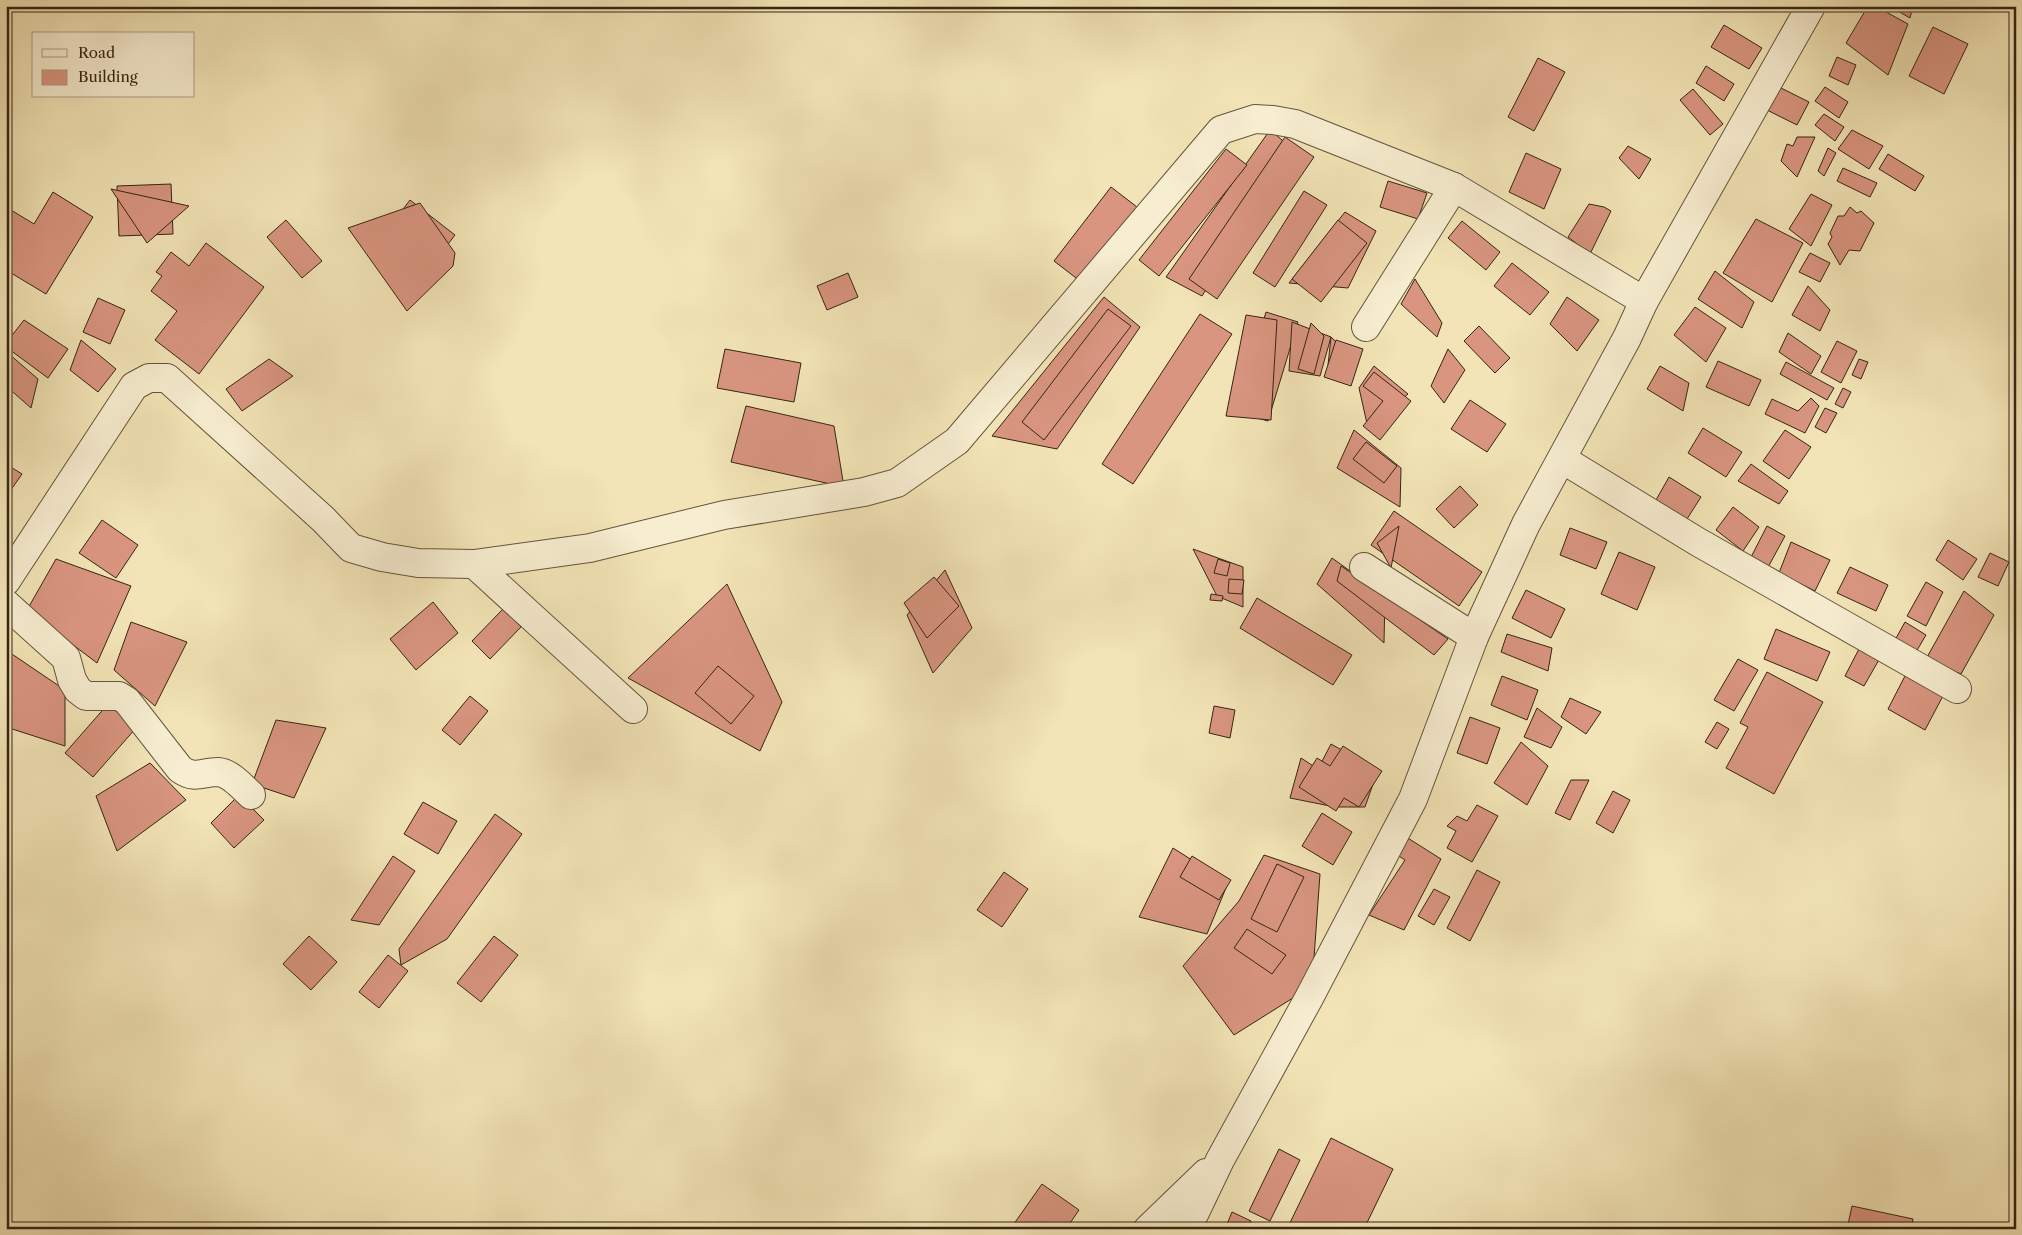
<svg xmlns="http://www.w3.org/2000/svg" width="2022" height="1235" font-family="'Libre Caslon Text',serif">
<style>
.building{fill:#d99580;stroke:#352514}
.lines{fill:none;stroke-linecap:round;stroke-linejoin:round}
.minor-casing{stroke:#64553c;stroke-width:30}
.minor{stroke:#f7edd0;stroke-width:28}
</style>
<rect width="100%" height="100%" fill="#f2e4b6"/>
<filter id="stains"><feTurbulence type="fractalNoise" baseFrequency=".004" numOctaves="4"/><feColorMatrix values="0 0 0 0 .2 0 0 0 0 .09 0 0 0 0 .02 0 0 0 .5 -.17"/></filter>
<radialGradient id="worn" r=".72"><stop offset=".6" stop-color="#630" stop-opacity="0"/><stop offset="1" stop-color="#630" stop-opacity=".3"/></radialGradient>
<g class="building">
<polygon points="1868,6 1875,6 1908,24 1888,75 1846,43"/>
<polygon points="1889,6 1913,6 1910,18"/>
<polygon points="1724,25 1762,48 1749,69 1711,47"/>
<polygon points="1933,27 1968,44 1944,94 1909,76"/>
<polygon points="1837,57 1856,65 1848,85 1829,76"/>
<polygon points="1538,58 1565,72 1534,131 1508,117"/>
<polygon points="1706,66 1734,84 1724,101 1696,83"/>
<polygon points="1779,87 1809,102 1797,125 1767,110"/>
<polygon points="1825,87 1848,102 1839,118 1815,101"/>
<polygon points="1693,89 1723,124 1710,135 1680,100"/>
<polygon points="1824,114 1844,127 1835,141 1815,125"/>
<polygon points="1270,130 1294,150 1202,296 1166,277"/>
<polygon points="1852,130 1883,146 1869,169 1838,149"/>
<polygon points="1285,137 1314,157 1217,299 1189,279"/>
<polygon points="1797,137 1815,137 1797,177 1781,161 1787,144 1793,146"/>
<polygon points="1628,146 1651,159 1639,179 1619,158"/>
<polygon points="1828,148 1836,153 1824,176 1818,171"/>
<polygon points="1226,149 1247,165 1159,276 1139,260"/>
<polygon points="1526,153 1561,169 1544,209 1509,192"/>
<polygon points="1888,154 1924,176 1915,191 1879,169"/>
<polygon points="1843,168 1877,183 1870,197 1837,181"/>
<polygon points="1388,181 1427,193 1418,219 1380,207"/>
<polygon points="171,184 173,234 119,236 117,186"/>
<polygon points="1111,187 1137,207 1080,281 1054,261"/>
<polygon points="111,189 189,206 147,243"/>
<polygon points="1304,191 1327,205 1275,287 1253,273"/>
<polygon points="53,192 93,217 46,294 6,270 6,207 34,224"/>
<polygon points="1811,194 1832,205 1811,246 1789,229"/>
<polygon points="410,200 455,235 422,278 377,243"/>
<polygon points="420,203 455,253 453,266 407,311 348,228"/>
<polygon points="1589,204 1604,207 1611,211 1590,254 1568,237"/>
<polygon points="1850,207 1857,213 1861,211 1874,223 1860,251 1849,250 1840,265 1828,244 1832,237 1830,233 1838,216 1844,216"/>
<polygon points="1345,212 1376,231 1348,288 1289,283"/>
<polygon points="1756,219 1803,243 1772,302 1723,273"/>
<polygon points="286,220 322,261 302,278 267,237"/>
<polygon points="1338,220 1367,243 1321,302 1292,279"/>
<polygon points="1462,221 1500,252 1486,270 1448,238"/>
<polygon points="206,243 264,287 199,374 155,340 177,311 151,291 162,276 156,272 171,252 189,266"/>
<polygon points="1810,253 1830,263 1820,282 1799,272"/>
<polygon points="1512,263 1549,292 1530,315 1494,286"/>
<polygon points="1715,271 1754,302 1742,328 1698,299"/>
<polygon points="848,273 858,297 827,310 817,286"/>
<polygon points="1415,279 1442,323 1437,337 1401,304"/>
<polygon points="1808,286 1830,310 1820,331 1792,315"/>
<polygon points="1104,297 1140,327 1057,449 992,436"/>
<polygon points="1567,297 1599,320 1577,351 1550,324"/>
<polygon points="98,298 125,310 110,344 83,332"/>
<polygon points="1695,307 1726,328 1706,362 1674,335"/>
<polygon points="1108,309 1131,326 1044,440 1022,422"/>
<polygon points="1266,312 1298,322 1268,421 1236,412"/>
<polygon points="1200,314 1232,334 1133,484 1102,464"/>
<polygon points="1246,315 1277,320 1271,420 1226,416"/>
<polygon points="24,320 68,349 48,378 6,347 6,343"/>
<polygon points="1292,322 1331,337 1320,376 1289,371"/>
<polygon points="1311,323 1324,336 1314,374 1298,369"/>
<polygon points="1479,326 1510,358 1495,373 1464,341"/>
<polygon points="1788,333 1821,356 1811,374 1779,352"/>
<polygon points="1331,337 1353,358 1345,379 1328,365"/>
<polygon points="81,340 116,369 98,392 70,370"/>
<polygon points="1336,340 1363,349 1351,386 1324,377"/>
<polygon points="1837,341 1857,351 1841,383 1821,372"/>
<polygon points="725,349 801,363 794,402 717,388"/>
<polygon points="1448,349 1465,370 1444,403 1431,386"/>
<polygon points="9,354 38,379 31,408 6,386 6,358"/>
<polygon points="269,359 293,376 242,411 226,389"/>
<polygon points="1859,359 1868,362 1861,379 1852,375"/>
<polygon points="1718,361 1761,380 1749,406 1706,387"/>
<polygon points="1786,362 1834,388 1827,400 1780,374"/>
<polygon points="1374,366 1408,394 1368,428 1359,388"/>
<polygon points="1660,366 1689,383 1683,411 1647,389"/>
<polygon points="1374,372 1411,401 1380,440 1363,426 1383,401 1363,386"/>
<polygon points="1843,388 1851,392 1843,408 1835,404"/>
<polygon points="1811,398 1819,406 1805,433 1765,414 1772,399 1798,411"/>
<polygon points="1470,400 1506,424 1487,452 1451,429"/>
<polygon points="746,406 834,426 844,487 731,462"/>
<polygon points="1825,408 1837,413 1826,433 1815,427"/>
<polygon points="1703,428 1742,452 1726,477 1688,453"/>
<polygon points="1354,430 1401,468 1400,507 1337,468"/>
<polygon points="1785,430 1811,447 1789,479 1763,461"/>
<polygon points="1366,442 1397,466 1384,483 1353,459"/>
<polygon points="6,464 22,474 6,497"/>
<polygon points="1751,464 1788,491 1779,504 1738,481"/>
<polygon points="1669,477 1701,497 1687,519 1656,500"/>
<polygon points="1460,486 1478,505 1454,528 1436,509"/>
<polygon points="1733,507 1759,527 1743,551 1716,530"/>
<polygon points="1394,511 1482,572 1459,606 1371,545"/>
<polygon points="102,520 138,545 116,578 79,553"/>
<polygon points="1399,526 1391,568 1377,543"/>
<polygon points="1767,526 1785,536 1766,571 1749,561"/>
<polygon points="1570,528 1607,542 1596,569 1560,555"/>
<polygon points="1948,540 1977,559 1963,580 1936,560"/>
<polygon points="1791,542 1830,560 1815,591 1779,573"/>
<polygon points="1193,549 1243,567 1243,607 1217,596"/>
<polygon points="1619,552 1655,567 1637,610 1601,594"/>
<polygon points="1990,553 2009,562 1998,586 1978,577"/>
<polygon points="1332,558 1385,596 1384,643 1317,584"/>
<polygon points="56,559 131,586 97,663 27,610"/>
<polygon points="1218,559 1230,563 1227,576 1214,573"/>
<polygon points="1341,566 1448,639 1434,655 1337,581"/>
<polygon points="1850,567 1888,585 1876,611 1837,593"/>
<polygon points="945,570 972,628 933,673 907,615"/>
<polygon points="934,577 959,606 927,638 904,603"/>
<polygon points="1229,579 1244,580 1242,594 1228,593"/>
<polygon points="1926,582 1943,592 1926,626 1907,616"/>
<polygon points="727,584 782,702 760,751 628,678"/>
<polygon points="1526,590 1565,609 1551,638 1512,618"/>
<polygon points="1964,591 1994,615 1961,674 1926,659"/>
<polygon points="1211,594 1223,596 1222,601 1210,600"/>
<polygon points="1257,598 1352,655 1333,685 1240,628"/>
<polygon points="433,602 458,633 416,670 390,639"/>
<polygon points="503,609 521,627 490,659 472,641"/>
<polygon points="131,622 187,642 155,706 114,670"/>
<polygon points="1905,622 1926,635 1916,652 1895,640"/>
<polygon points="1776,629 1830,652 1817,681 1764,659"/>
<polygon points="1507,634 1552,648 1548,671 1501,652"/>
<polygon points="1860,647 1880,658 1864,686 1845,676"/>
<polygon points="6,650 65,690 65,746 6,727"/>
<polygon points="1738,659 1758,670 1734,711 1714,700"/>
<polygon points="718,666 754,696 731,724 695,693"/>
<polygon points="1767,672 1823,702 1774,794 1726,768 1748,727 1740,723"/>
<polygon points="1906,674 1944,694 1925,730 1888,709"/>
<polygon points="1502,676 1538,690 1527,720 1491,705"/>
<polygon points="470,696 488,711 460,745 442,730"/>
<polygon points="1570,698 1601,712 1586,734 1561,717"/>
<polygon points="108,704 136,728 93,777 65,753"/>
<polygon points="1214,706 1235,710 1230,738 1209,733"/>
<polygon points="1537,708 1562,727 1551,748 1524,737"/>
<polygon points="1470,717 1500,728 1487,764 1457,753"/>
<polygon points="276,720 326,728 294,798 252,784"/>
<polygon points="1717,722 1729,729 1717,749 1705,742"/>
<polygon points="1521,742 1548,766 1527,805 1494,783"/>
<polygon points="1331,744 1378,770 1365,807 1335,807 1290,798 1301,758 1318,769"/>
<polygon points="1343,746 1382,771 1359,807 1344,798 1336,811 1299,787 1317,758 1330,766"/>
<polygon points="150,763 186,800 117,851 96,796"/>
<polygon points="1571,780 1589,780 1570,820 1555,813"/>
<polygon points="1613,791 1630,800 1613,833 1596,823"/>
<polygon points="239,795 264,820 234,848 211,823"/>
<polygon points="423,802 457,821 438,854 404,834"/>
<polygon points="1477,805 1498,816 1472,862 1447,848 1456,831 1447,826 1457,816 1467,821"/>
<polygon points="1322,813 1352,832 1333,865 1302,846"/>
<polygon points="495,814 522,834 447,939 401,965 399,949"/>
<polygon points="1403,835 1441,859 1404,930 1369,915 1405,860 1394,853"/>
<polygon points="1173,848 1228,883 1207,934 1139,917"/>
<polygon points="1264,855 1320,874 1312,986 1234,1035 1183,966 1239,901"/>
<polygon points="393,856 415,871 379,925 351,920"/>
<polygon points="1192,856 1231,880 1219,900 1180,877"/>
<polygon points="1277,864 1304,877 1277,932 1251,919"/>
<polygon points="1477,870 1500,882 1470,941 1447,928"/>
<polygon points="1004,872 1028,889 1002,927 977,910"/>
<polygon points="1434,889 1450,897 1434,925 1418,916"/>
<polygon points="1247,929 1286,955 1272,974 1234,948"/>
<polygon points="309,936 337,962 311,990 283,964"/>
<polygon points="494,936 518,955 481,1002 457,983"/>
<polygon points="388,955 408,971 379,1008 359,992"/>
<polygon points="1331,1138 1393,1169 1364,1229 1287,1229"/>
<polygon points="1279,1149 1300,1160 1270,1221 1249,1211"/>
<polygon points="1042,1184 1079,1210 1066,1229 1011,1228"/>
<polygon points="1852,1206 1913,1219 1911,1229 1847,1229"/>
<polygon points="1232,1212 1251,1221 1248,1229 1225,1229"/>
</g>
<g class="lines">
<g class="minor-casing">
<g id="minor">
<polyline points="1366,327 1454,187 1644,301"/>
<polyline points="1562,459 1698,542 1957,689"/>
<polyline points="474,564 633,709"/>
<polyline points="1364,567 1474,637"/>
<polyline points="6,581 134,386 149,378 167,378 323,519 351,548 382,557 418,563 474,564 590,548 724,515 864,492 897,483 957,441 1221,130 1255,119 1273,120 1295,124 1454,187"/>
<path d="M6,604L66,658L72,680L78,690L86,696H119L127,701L180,769C195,780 202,772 218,772C231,773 242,787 251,795"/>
<polyline points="1148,1229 1206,1173"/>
<polyline points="1187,1229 1220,1160 1309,998 1413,799 1474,637 1526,524 1627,338 1644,301 1811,6"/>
</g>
</g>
<use href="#minor" class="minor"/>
</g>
<rect width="2022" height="1235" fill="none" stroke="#f2e4b6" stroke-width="25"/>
<rect x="8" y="8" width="2007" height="1220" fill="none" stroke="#352514" stroke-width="2.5"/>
<rect x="12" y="12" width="1997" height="1210" fill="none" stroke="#352514"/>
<rect x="32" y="32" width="162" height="65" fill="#f7edd0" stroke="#a99d85"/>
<rect x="42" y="49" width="25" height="8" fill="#f7edd0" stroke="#a99d85"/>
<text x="78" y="58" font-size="15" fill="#352514">Road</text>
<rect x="42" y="70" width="25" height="15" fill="#d99580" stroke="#a99d85"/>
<text x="78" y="82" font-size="15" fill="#352514">Building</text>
<rect width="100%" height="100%" filter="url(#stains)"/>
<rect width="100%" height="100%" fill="url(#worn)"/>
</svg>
